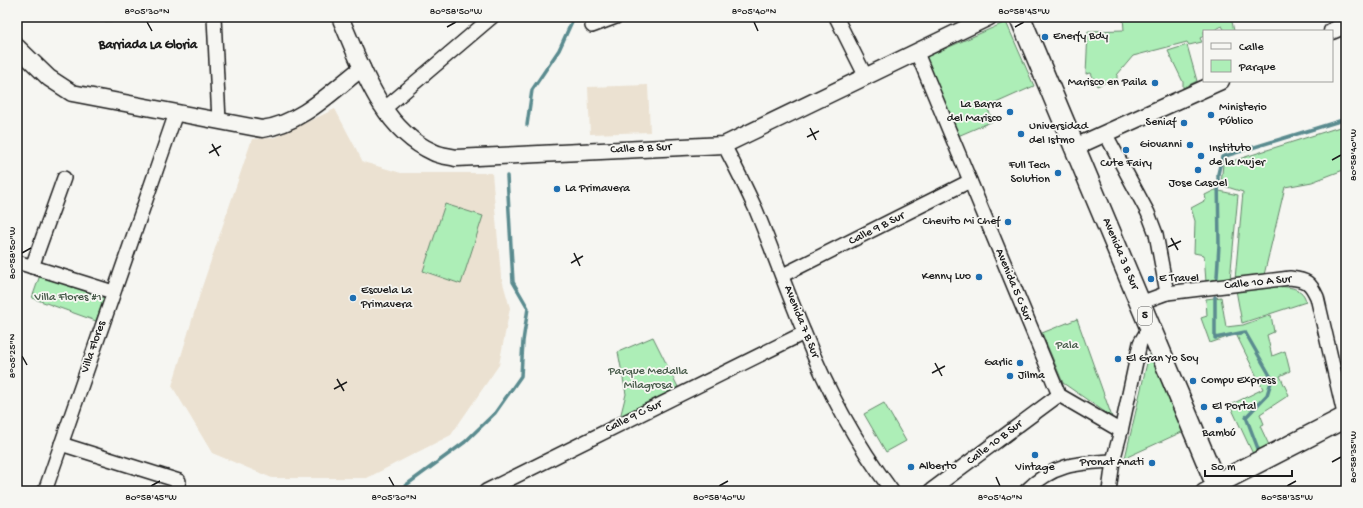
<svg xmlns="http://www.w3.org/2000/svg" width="1363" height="508" font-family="'Gochi Hand',sans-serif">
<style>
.built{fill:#ebe1d1}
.green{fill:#adeeb7;stroke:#64856a}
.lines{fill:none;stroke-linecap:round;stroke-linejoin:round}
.stream{stroke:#5a8b8f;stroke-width:3.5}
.minor-casing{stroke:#1c1c1c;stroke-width:16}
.tertiary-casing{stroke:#1c1c1c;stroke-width:19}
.primary-casing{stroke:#1c1c1c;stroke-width:23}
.minor{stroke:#f6f6f2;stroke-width:13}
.tertiary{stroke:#f6f6f2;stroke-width:16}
.primary{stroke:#f6f6f2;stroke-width:20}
.ticks{fill:none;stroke:#1c1c1c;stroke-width:1.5}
.poi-dot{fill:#1f6fb2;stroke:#f6f6f2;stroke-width:1.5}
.labels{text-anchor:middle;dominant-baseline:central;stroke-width:3.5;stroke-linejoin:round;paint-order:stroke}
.shield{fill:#f6f6f2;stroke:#5d5d5c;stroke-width:1}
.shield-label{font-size:11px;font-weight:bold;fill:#1c1c1c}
.poi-label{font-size:12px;fill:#1c1c1c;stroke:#f6f6f2;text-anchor:start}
.street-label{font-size:12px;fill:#1c1c1c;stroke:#f6f6f2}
.park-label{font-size:12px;fill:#485b4a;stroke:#f6f6f2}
.neighbourhood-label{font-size:13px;font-weight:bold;fill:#1c1c1c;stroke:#f6f6f2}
.neatline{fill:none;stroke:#1c1c1c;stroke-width:1.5}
.ticks-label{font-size:10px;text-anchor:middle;fill:#1c1c1c}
</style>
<rect width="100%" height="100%" fill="#f6f6f2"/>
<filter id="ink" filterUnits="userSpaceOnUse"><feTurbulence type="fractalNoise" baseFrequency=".025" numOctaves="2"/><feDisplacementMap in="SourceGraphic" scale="8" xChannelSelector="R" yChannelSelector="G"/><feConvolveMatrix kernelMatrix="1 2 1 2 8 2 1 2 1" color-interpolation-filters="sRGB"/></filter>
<g filter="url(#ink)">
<g class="built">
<polygon points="648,85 650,132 590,134 588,87"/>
<polygon points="335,109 363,162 401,173 492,173 501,276 510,308 499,365 451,435 367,478 272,478 212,453 172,386 202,287 252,139 273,138"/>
</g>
<g class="green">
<polygon points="85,17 130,17 129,20 90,22"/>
<polygon points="1123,17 1231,17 1234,31 1225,31 1222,26 1213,31 1204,31 1204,36 1200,38 1202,42 1189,45 1187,42 1133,56 1117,75 1117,82 1110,85 1108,81 1097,86 1091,73 1086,74 1088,31 1124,30"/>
<polygon points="1006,22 1034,86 987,107 993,121 958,136 924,58"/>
<polygon points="1187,45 1197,81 1183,88 1183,82 1168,51"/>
<polygon points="1346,125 1346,169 1312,182 1285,187 1264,275 1235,279 1243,192 1221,185 1223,164"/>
<polygon points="1215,190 1238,195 1230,280 1206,282 1204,255 1194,253 1195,221 1191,208 1206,200 1205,195"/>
<polygon points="445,204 483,216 461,284 423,271"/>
<polygon points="40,275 105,298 96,321 32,298"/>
<path d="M1276,286C1288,287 1304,287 1306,302L1242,323L1236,290Z"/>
<polygon points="1221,297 1226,327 1243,325 1271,315 1274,332 1267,335 1272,356 1285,351 1290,371 1280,376 1289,395 1260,414 1264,424 1260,426 1269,445 1253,454 1230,405 1263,389 1236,334 1210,343 1201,318 1207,316 1206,299"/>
<polygon points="1077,319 1112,417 1063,383 1042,333"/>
<polygon points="653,337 679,389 619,422 626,394 618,352"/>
<polygon points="1150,350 1184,431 1125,458"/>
<polygon points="884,403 906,441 886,452 864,414"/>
</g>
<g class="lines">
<g class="stream">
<polyline points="527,125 532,90 559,50 574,17"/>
<polyline points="1217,277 1219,245 1218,174 1222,157 1346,119"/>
<polyline points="1215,297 1215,338 1245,332 1272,379 1267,395 1246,417 1260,454"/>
<polyline points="398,491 465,442 495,413 521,376 523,341 528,308 513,282 507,176"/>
</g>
<g class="minor-casing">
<g id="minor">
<polyline points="214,17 219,121"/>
<polyline points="836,17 866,77"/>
<polyline points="592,26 616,17"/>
<polyline points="917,53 1059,395 1121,431 1113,461 1109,491"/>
<polyline points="384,109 492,17"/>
<polyline points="1105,133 1148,213 1156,234 1167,293"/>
<path d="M724,145C735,166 746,188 756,210C773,251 787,292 804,332C826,388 856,443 892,491"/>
<polyline points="17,262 113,292"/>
<polyline points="32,267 64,178"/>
<polyline points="783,275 970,181"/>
<path d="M1140,303L1167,293L1290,278C1307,280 1310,282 1317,297L1345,418"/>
<polyline points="1121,431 1140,343 1150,326"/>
<polyline points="61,444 179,481 176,491"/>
<polyline points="45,491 176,113"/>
<polyline points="486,491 804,333"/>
<polyline points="930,491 1059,395"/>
<path d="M1026,491C1053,464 1077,463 1113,461"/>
<polyline points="1203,491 1216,484"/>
</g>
</g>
<g class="tertiary-casing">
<g id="tertiary">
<path d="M340,17C361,65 381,129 433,152C440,156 449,156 456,158L724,145L989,17"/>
<polyline points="1332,31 1346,25"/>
<path d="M17,47L49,78L72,93L262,129C301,124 332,91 362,68"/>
<polyline points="1075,147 1221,81"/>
</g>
</g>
<g class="primary-casing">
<polyline id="primary" points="1020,17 1216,484 1346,417"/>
</g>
<use href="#minor" class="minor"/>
<use href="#tertiary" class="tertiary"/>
<use href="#primary" class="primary"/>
</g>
</g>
<path class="ticks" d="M147,22L152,31M754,22L758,31M447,27L456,22M1015,27L1024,22M810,128L816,140M807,137L819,131M212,144L219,156M209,153L221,146M1332,160L1341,155M1171,238L1178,250M1168,247L1181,241M22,253L31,248M574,253L580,266M571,263L583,256M22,356L27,365M935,363L942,376M932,373L945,366M337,379L344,391M334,389L347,382M1332,462L1341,457M389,477L394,486M996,477L1000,486M151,486L160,481M719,486L728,481M1287,486L1296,481"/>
<g class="poi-dot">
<circle cx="1045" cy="37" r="4"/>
<circle cx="1155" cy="83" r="4"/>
<circle cx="1010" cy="112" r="4"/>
<circle cx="1211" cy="115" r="4"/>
<circle cx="1184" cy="123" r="4"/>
<circle cx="1021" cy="134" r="4"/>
<circle cx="1190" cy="145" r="4"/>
<circle cx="1126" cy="150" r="4"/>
<circle cx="1201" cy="156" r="4"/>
<circle cx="1198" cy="170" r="4"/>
<circle cx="1058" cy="173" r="4"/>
<circle cx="557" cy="189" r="4"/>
<circle cx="1008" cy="222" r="4"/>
<circle cx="979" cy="277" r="4"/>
<circle cx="1151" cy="279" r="4"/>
<circle cx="353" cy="298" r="4"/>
<circle cx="1118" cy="359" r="4"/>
<circle cx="1020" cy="363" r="4"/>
<circle cx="1010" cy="376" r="4"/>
<circle cx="1193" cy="381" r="4"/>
<circle cx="1204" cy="407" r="4"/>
<circle cx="1219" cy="420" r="4"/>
<circle cx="1035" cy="455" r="4"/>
<circle cx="1152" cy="463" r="4"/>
<circle cx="911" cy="467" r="4"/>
</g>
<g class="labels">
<rect class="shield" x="1138" y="307" width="14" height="18" rx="3"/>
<g class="shield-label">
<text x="1145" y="316">5</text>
</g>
<g class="poi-label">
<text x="1053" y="37">Enerfy Bdy</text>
<text x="1147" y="83" text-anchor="end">Marisco en Paila</text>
<text x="1002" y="105" text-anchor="end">La Barra<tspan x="1002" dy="14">del Marisco</tspan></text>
<text x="1219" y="108">Ministerio<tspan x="1219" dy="14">Público</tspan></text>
<text x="1176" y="123" text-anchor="end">Seniaf</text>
<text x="1029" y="127">Universidad<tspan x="1029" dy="14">del Istmo</tspan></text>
<text x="1182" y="145" text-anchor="end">Giovanni</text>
<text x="1209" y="149">Instituto<tspan x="1209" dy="14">de la Mujer</tspan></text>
<text x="1126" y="164" text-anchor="middle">Cute Fairy</text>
<text x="1050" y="166" text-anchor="end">Full Tech<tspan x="1050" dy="14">Solution</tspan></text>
<text x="1198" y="184" text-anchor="middle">Jose Casoel</text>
<text x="565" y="189">La Primavera</text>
<text x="1000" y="222" text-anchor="end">Chevito Mi Chef</text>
<text x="971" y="277" text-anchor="end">Kenny Luo</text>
<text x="1159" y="279">E Travel</text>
<text x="361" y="291">Escuela La<tspan x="361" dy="14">Primavera</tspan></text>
<text x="1126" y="359">El Gran Yo Soy</text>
<text x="1012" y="363" text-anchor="end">Garlic</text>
<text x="1018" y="376">Jilma</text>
<text x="1201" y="381">Compu Express</text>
<text x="1212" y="407">El Portal</text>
<text x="1219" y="434" text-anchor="middle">Bambú</text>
<text x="1144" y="463" text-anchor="end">Pronat Anati</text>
<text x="919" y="467">Alberto</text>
<text x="1035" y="468" text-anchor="middle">Vintage</text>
</g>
<g class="street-label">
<text transform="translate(641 149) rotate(-3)">Calle 8 B Sur</text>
<text transform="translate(877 229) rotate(-27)">Calle 9 B Sur</text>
<text transform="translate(1120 254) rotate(67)">Avenida 3 B Sur</text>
<text transform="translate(1258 283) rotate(-6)">Calle 10 A Sur</text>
<text transform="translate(1013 285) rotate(67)">Avenida 5 C Sur</text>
<text transform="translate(801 322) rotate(68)">Avenida 7 B Sur</text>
<text transform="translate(94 347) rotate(-71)">Villa Flores</text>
<text transform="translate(634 417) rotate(-26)">Calle 9 C Sur</text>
<text transform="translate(995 443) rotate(-37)">Calle 10 B Sur</text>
</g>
<g class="park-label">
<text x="68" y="298">Villa Flores #1</text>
<text x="1067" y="346">Pala</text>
<text x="648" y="372">Parque Medalla<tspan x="648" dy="14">Milagrosa</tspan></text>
</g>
<g class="neighbourhood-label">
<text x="148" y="45">Barriada La Gloria</text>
</g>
</g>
<rect width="1363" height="508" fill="none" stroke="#f6f6f2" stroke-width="44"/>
<rect x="1203" y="30" width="130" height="52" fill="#f6f6f2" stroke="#9f9f9c"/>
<rect x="1211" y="43" width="20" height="6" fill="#f6f6f2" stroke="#9f9f9c"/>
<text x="1239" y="50" font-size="12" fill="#1c1c1c">Calle</text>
<rect x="1211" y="60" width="20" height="12" fill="#adeeb7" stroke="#9f9f9c"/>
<text x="1239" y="70" font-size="12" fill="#1c1c1c">Parque</text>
<path d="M1205 470v6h87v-6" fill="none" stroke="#1c1c1c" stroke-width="2"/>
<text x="1211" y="470" font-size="12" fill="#1c1c1c" stroke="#f6f6f2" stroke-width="3" paint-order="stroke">50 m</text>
<rect x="22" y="22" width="1319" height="464" class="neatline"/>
<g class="ticks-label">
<text x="147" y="14">8°05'30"N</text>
<text x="456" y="14">80°58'50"W</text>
<text x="754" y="14">8°05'40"N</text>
<text x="1024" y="14">80°58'45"W</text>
<text transform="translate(1352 155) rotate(-90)" y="4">80°58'40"W</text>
<text transform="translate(11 253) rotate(-90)" y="4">80°58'50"W</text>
<text transform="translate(11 356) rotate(-90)" y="4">8°05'25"N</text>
<text transform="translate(1352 457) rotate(-90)" y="4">80°58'35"W</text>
<text x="151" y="500">80°58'45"W</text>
<text x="394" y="500">8°05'30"N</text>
<text x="719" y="500">80°58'40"W</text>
<text x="1000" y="500">8°05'40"N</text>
<text x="1287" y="500">80°58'35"W</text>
</g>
</svg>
